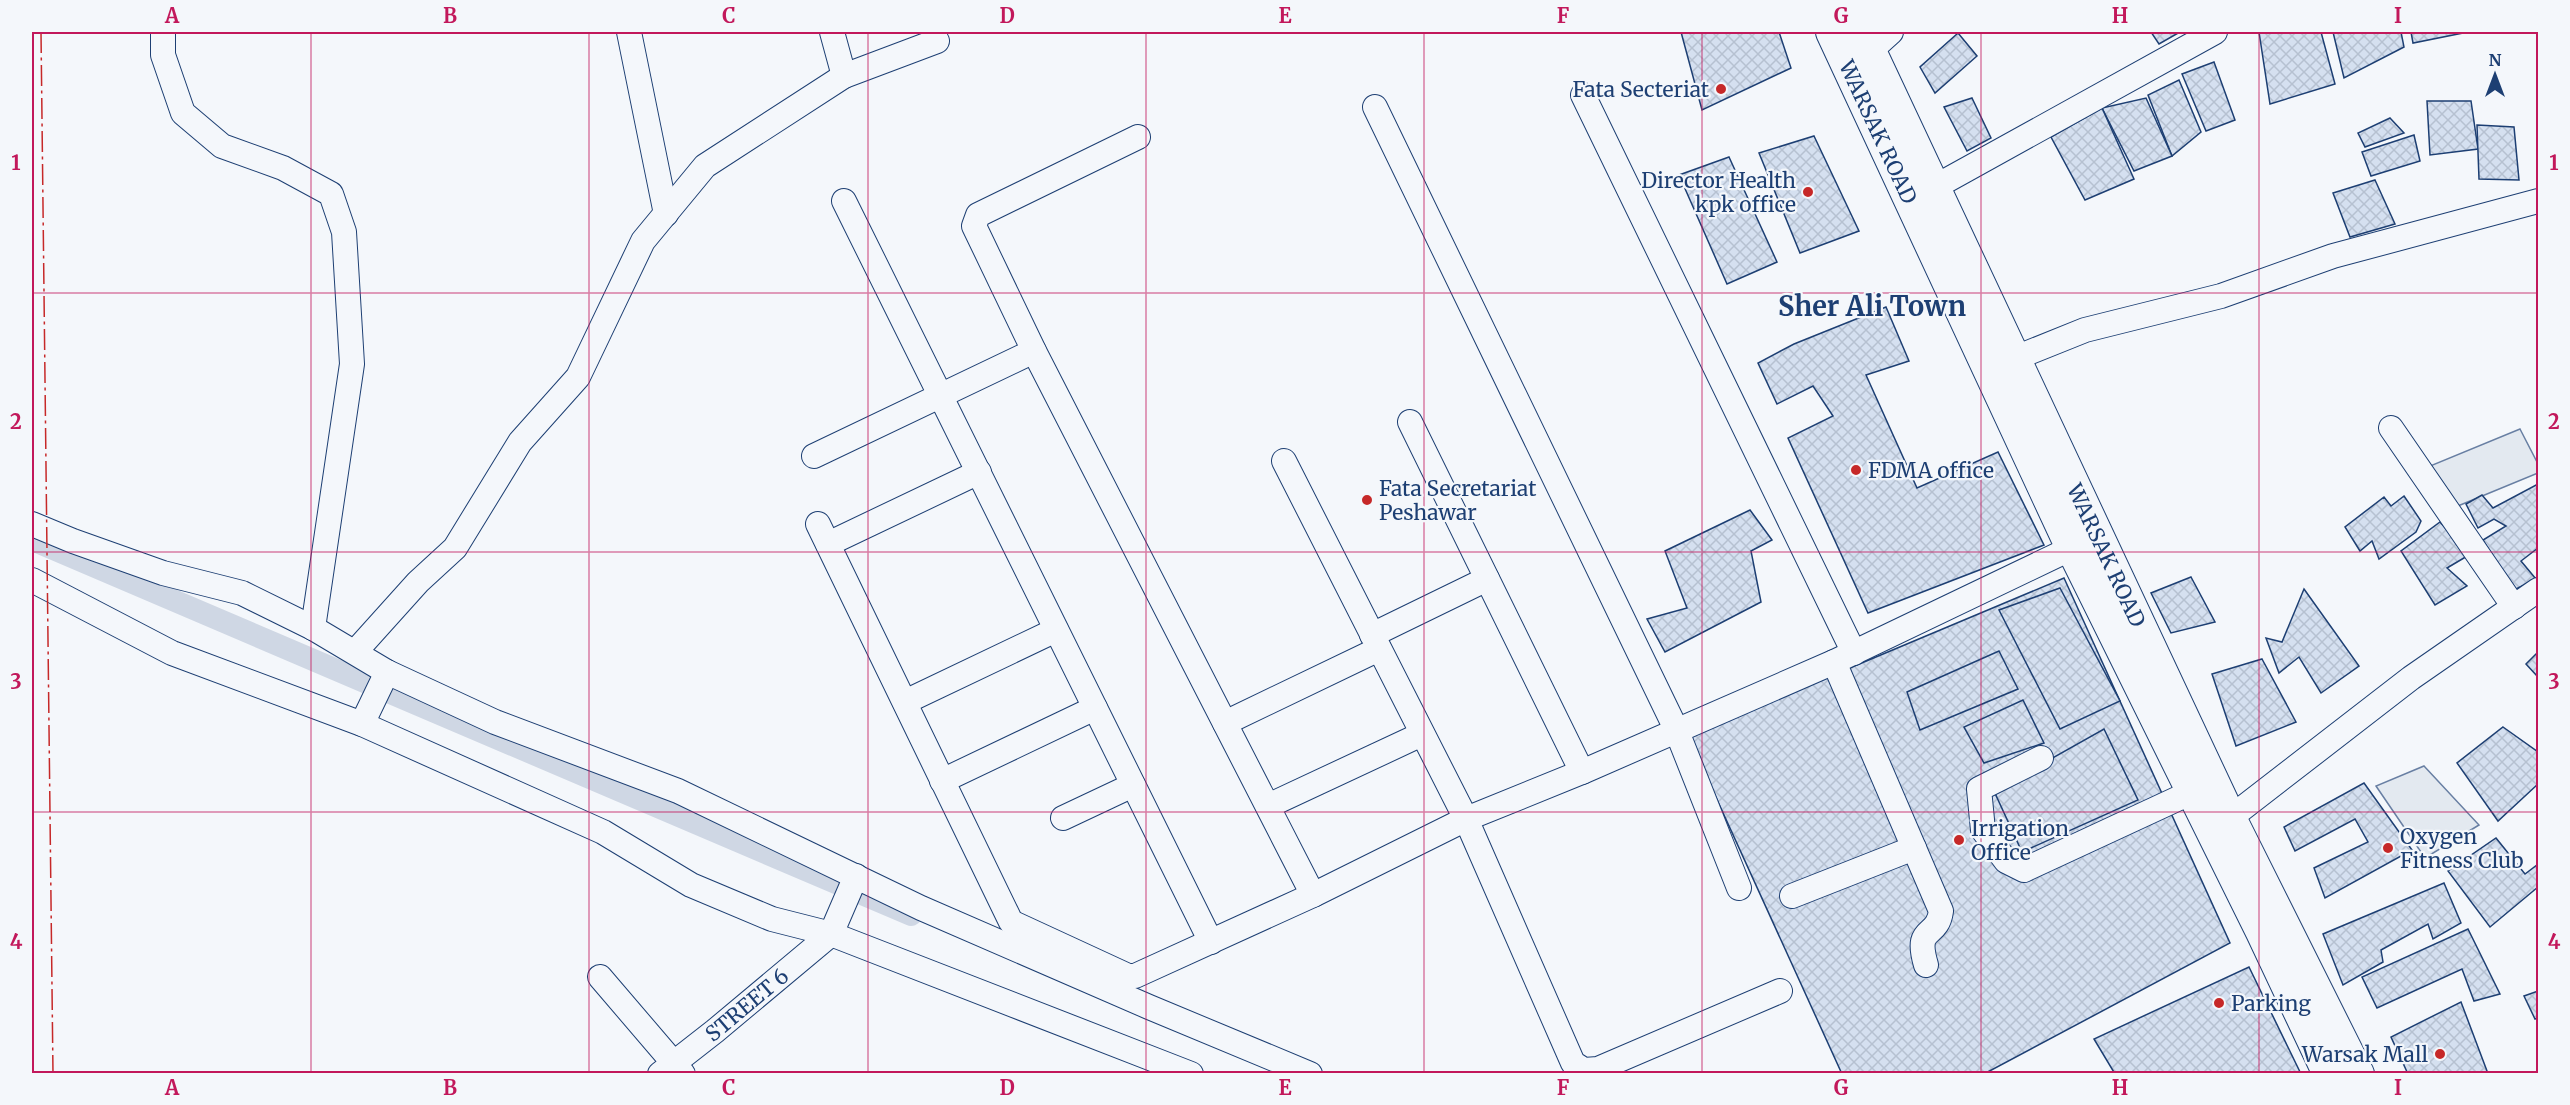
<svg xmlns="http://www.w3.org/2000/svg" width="2570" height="1105" font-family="Merriweather,serif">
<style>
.grass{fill:#e3e9f0;stroke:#687fa3;stroke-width:1.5}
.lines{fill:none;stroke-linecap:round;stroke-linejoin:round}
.canal{stroke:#cfd7e4;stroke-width:22}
.building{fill:url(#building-cross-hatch);stroke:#1d3f73;stroke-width:1.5}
.minor-casing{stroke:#1d3f73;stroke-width:26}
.major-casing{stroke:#1d3f73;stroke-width:34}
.minor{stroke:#f4f7fb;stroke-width:24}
.major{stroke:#f4f7fb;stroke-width:32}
.power{stroke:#c62828;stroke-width:1.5;stroke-dasharray:21 4.5 3 4.5;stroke-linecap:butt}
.grid{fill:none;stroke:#c2185b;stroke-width:1.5;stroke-opacity:0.55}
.poi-dot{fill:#c62828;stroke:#f4f7fb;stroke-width:2}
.labels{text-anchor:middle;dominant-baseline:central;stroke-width:4.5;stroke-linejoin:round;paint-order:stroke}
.poi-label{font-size:21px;fill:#1d3f73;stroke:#f4f7fb;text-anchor:start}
.street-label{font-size:21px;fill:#1d3f73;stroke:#f4f7fb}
.district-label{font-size:27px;font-weight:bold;fill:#1d3f73;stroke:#f4f7fb}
.neatline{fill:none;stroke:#c2185b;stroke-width:2}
.grid-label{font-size:20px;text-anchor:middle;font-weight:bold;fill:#c2185b}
</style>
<defs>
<pattern id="building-cross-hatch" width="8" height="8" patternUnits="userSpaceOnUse" patternTransform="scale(1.5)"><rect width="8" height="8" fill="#d5e0f0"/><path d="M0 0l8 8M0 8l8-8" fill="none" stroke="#b6c1d1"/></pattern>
</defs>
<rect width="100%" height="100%" fill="#f4f7fb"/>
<g class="grass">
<polygon points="2520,429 2538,464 2538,473 2453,508 2430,466"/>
<polygon points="2424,766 2479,825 2425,858 2376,786"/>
</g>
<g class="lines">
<polyline class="canal" points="32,540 911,915"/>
</g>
<g class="building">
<polygon points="1681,32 1779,32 1791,68 1702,110"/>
<polygon points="2151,32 2180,32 2159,44"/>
<polygon points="2259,32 2321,32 2335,84 2270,104"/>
<polygon points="2333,32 2401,32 2404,47 2344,78"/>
<polygon points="2411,32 2462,32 2463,33 2413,43"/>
<polygon points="1958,33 1977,56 1935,93 1920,67"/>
<polygon points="2214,62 2235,120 2206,131 2182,74"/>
<polygon points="2179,80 2201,132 2172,156 2148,95"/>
<polygon points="1972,98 1991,138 1967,151 1944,107"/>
<polygon points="2146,98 2172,156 2134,171 2102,108"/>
<polygon points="2427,101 2471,101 2478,149 2430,155"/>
<polygon points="2102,108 2134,179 2085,200 2051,137"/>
<polygon points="2390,118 2404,133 2365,147 2358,133"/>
<polygon points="2477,125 2514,127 2519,180 2479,179"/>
<polygon points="2414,135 2420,161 2371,176 2362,152"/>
<polygon points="1814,136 1859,231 1800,253 1759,153"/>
<polygon points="1729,157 1777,262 1727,284 1679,175"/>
<polygon points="2375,180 2395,224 2350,237 2333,193"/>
<polygon points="1886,307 1909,361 1866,375 1917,488 1998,452 2044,545 1868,613 1788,438 1833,416 1813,386 1777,404 1758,363 1794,344"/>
<polygon points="2538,484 2538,548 2521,561 2536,579 2512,591 2483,540 2506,526 2494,519 2478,528 2466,504 2482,495 2493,508"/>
<polygon points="2404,496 2421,521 2416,532 2379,559 2372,541 2360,551 2345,527 2384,497 2391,506"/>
<polygon points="1750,510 1772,540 1751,551 1761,602 1665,652 1647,619 1687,608 1665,551"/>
<polygon points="2440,522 2469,555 2447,568 2467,586 2435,605 2401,551"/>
<polygon points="2191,577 2215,622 2171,633 2151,593"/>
<polygon points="2064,578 2230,943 1984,1074 1842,1074 1688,736"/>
<polygon points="2060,588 2120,701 2060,729 1999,610"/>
<polygon points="2304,589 2359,666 2321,693 2299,657 2279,673 2266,638 2282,642"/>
<polygon points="1999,651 2018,689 1920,730 1907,692"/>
<polygon points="2538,652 2538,677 2526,664"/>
<polygon points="2262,659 2296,722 2236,746 2212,674"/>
<polygon points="2023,700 2044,743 1984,763 1964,727"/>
<polygon points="2503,727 2538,752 2538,784 2498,821 2457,763"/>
<polygon points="2104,729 2138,800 2022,852 1994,791"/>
<polygon points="2364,783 2412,850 2325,898 2314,868 2368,842 2355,819 2295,851 2284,827"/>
<polygon points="2496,838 2525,874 2537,865 2538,887 2490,927 2448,871"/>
<polygon points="2444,883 2461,923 2433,939 2428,924 2381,950 2383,962 2343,985 2323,934"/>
<polygon points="2468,929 2500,994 2474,1001 2462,969 2377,1008 2362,977"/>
<polygon points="2249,967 2301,1074 2115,1074 2094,1039"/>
<polygon points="2538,991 2538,1018 2535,1019 2524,996"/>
<polygon points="2461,1002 2487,1071 2483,1074 2408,1074 2391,1037"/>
</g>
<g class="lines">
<g class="minor-casing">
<g id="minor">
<polyline points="163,32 163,55 183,113 222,146 283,168 331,194 344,232 352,364 313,628"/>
<polyline points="629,32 666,214"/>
<polyline points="832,32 844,76"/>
<polyline points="1870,51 1891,32"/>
<polyline points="1583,95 1854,653"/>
<polyline points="1375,107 1676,729 1739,888"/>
<polyline points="1138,137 978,215 974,226 1034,351 1313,895"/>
<polyline points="1933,188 2215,32"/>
<polyline points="844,201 1211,942"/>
<polyline points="2013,359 2085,330 2221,296 2333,256 2538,201"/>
<polyline points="1410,422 1582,772"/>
<polyline points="2391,428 2514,607"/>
<polyline points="814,456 1034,351"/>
<polyline points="1284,461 1466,819 1573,1063 1584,1070 1598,1069 1780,991"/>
<polyline points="32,524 73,541 163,573 242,593 313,628 387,672 495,722 678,791 921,908 1149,1007 1310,1074"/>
<polyline points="818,524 1011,922 1128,976 1135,976 1313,895 1466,819 1582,772 1834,662 2072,548"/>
<polyline points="828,544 979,472"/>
<polyline points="32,580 172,653 362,724 603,832 691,885 772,919 831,934 1191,1074"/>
<polyline points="1372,635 1487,579"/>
<polyline points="355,652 418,582 455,548 520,442 578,377 643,241 705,166 844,76 937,41"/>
<path d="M1834,662L1941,911C1937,940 1914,924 1926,965"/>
<polyline points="905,702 1056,630"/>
<polyline points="1225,723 1379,649"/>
<polyline points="362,724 387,672"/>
<polyline points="2041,758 1979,789 1983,830 2006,861 2024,870 2192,792"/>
<polyline points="942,781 1095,708"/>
<polyline points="1268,806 1422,734"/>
<polyline points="1063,818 1133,785"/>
<polyline points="2230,818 2411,678 2538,590"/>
<polyline points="1792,896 1914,848"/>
<polyline points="600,977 683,1074"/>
<path id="s1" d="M660,1074L715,1031L831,934L856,876"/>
</g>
</g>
<g class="major-casing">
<g id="major">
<path id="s2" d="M1832,32L2072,548L2262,932L2329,1074"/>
<path id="s3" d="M1861,32L2230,818L2358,1074"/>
</g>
</g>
<use href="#minor" class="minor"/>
<use href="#major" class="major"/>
<polyline class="power" points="41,32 53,1074"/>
</g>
<path class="grid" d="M311,32V1074M589,32V1074M868,32V1074M1146,32V1074M1424,32V1074M1702,32V1074M1981,32V1074M2259,32V1074M32,293H2538M32,552H2538M32,812H2538"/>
<g class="poi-dot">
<circle cx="1721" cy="89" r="6"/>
<circle cx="1808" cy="192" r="6"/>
<circle cx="1856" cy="470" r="6"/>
<circle cx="1367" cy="500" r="6"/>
<circle cx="1959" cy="840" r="6"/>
<circle cx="2388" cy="848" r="6"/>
<circle cx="2219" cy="1003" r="6"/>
<circle cx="2440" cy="1054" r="6"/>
</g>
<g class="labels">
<g class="poi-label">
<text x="1709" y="89" text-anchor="end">Fata Secteriat</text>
<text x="1796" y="180" text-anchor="end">Director Health<tspan x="1796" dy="24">kpk office</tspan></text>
<text x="1868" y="470">FDMA office</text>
<text x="1379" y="488">Fata Secretariat<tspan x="1379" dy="24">Peshawar</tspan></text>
<text x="1971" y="828">Irrigation<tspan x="1971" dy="24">Office</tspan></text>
<text x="2400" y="836">Oxygen<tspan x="2400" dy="24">Fitness Club</tspan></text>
<text x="2231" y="1003">Parking</text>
<text x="2428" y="1054" text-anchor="end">Warsak Mall</text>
</g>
<g class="street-label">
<text stroke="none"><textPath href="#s2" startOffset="110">WARSAK ROAD</textPath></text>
<text stroke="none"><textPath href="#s3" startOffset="578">WARSAK ROAD</textPath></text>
<text stroke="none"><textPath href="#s1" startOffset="111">STREET 6</textPath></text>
</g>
<g class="district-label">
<text x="1872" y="306">Sher Ali Town</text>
</g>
</g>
<rect width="2570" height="1105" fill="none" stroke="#f4f7fb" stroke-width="66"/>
<g transform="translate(2495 75)" stroke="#f4f7fb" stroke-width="4.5" paint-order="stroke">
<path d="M0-4.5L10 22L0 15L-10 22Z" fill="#1d3f73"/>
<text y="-9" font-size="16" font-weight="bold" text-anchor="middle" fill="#1d3f73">N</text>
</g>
<rect x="33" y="33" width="2504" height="1039" class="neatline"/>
<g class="grid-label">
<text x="172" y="23">A</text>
<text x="450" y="23">B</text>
<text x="729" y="23">C</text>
<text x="1007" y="23">D</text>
<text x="1285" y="23">E</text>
<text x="1563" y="23">F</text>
<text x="1841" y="23">G</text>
<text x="2120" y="23">H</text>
<text x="2398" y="23">I</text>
<text x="16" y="170">1</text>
<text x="2554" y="170">1</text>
<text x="16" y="429">2</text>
<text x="2554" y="429">2</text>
<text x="16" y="689">3</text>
<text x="2554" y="689">3</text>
<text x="16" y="949">4</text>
<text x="2554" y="949">4</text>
<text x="172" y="1095">A</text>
<text x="450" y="1095">B</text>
<text x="729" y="1095">C</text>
<text x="1007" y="1095">D</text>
<text x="1285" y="1095">E</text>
<text x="1563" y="1095">F</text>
<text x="1841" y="1095">G</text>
<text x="2120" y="1095">H</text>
<text x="2398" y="1095">I</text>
</g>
</svg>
